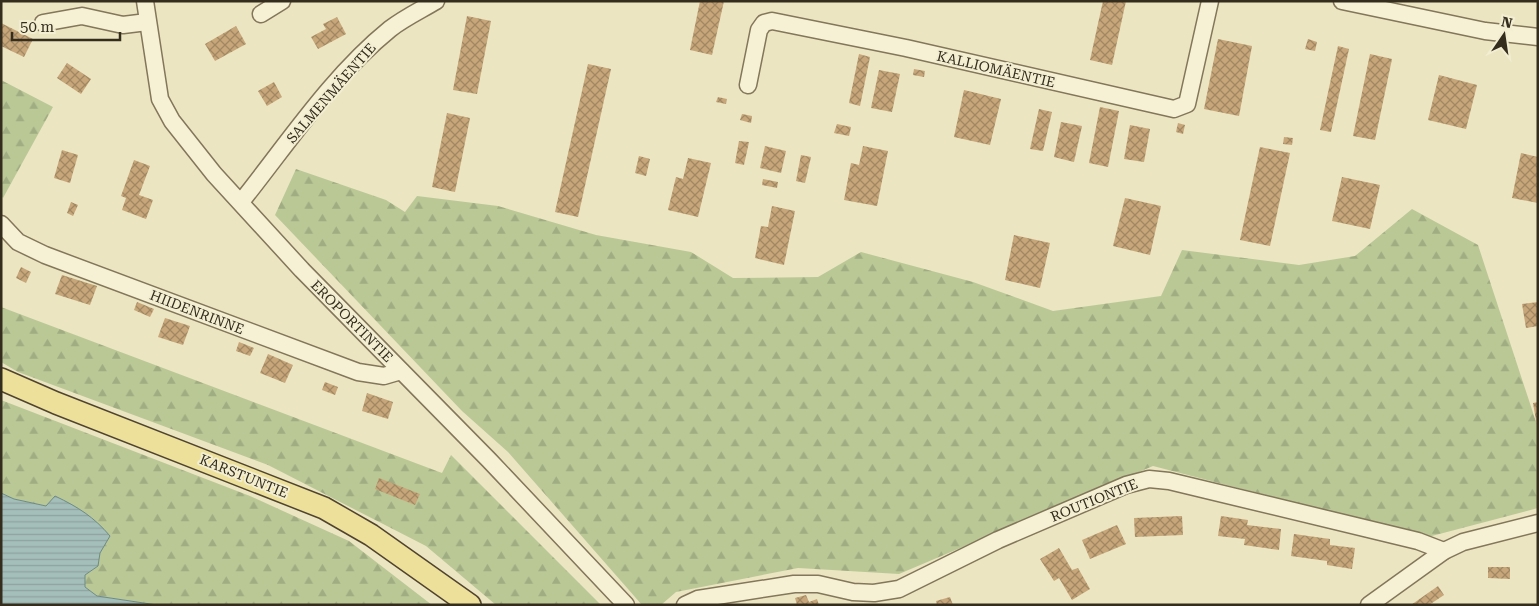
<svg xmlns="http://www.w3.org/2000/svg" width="1539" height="606" font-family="'Roboto Serif',serif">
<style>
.forest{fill:url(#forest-firs)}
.water{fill:url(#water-rules);stroke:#6c8b88}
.building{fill:url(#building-cross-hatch)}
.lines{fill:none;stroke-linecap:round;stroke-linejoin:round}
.minor-casing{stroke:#83765a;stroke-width:19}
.major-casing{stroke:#51442e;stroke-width:24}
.minor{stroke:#f6f1d4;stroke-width:16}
.major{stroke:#ece09b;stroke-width:21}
.labels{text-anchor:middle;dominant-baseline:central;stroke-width:4;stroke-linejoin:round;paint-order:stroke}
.street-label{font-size:14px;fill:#342c1d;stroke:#f3eed1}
</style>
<defs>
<pattern id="forest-firs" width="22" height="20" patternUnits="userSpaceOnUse" patternTransform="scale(1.25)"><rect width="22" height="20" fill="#bac896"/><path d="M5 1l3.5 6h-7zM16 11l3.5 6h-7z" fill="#a0ac81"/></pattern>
<pattern id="water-rules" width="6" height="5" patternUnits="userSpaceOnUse" patternTransform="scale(1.25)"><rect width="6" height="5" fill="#a4beba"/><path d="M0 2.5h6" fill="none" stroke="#8ea39f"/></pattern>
<pattern id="building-cross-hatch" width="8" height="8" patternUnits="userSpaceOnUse" patternTransform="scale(1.25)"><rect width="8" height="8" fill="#c7a67a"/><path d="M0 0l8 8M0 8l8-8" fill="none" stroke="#a28763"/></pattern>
</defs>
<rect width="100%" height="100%" fill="#ebe5c1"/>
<g class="forest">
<polygon points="1,80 53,107 3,198 1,195"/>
<polygon points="296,169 386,200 405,212 417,196 498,206 596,235 691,252 733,278 818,277 861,252 973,282 1053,311 1161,296 1182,250 1299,265 1355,256 1412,209 1478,245 1538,428 1538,508 1428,537 1153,466 899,574 798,568 676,592 661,605 642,605 508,452 462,411 275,215"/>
<polygon points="1,307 442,473 451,455 601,605 496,605 426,546 268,465 18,372 1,362"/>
<polygon points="1,400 250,496 349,541 432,605 157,605 97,596 85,587 85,575 98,566 46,506 14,499 1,493"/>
</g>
<path class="water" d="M1,493L14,499L46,506L55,496C78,507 94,517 110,536L100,553L98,566L85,575V587L97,596L157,605H1Z"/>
<g class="building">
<polygon points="700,1 724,1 712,55 690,50"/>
<polygon points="1103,1 1126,1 1112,65 1090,60"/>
<polygon points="467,16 491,21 477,94 453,90"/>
<polygon points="337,17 346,34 318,49 311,37 326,29 323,24"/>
<polygon points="1,23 33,39 24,57 1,46"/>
<polygon points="236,26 246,44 215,61 205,44"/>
<polygon points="1218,39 1252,46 1239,116 1204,109"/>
<polygon points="1308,39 1317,42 1315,51 1305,49"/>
<polygon points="1338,46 1349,49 1331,132 1320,130"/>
<polygon points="859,54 870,57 860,106 849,103"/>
<polygon points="1370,54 1392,59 1375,140 1353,136"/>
<polygon points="67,63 91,79 81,94 57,78"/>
<polygon points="588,64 611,69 578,217 555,212"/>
<polygon points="914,69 925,71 924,77 913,75"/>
<polygon points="879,70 900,74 892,112 871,108"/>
<polygon points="1439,75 1477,85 1466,129 1428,120"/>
<polygon points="274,82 282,97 267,106 258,91"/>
<polygon points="964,90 1001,99 990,145 954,137"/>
<polygon points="718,97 727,99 726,104 716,102"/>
<polygon points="1100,107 1119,111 1108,167 1089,163"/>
<polygon points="1039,109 1052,112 1043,151 1030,149"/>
<polygon points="447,113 470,118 455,192 432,187"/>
<polygon points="742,114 752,116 751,123 740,120"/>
<polygon points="1061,122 1082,126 1074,162 1054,157"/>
<polygon points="1178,123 1185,125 1183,134 1176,132"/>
<polygon points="837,124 851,127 849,136 834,133"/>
<polygon points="1130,125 1150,129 1144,162 1124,159"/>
<polygon points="1284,137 1293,138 1292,145 1283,144"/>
<polygon points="739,141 749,142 744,165 735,163"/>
<polygon points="765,146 786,151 781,173 760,168"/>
<polygon points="863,146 888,151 877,206 844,200 851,163 859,165"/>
<polygon points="1260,147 1290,153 1270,246 1240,240"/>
<polygon points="62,150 78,155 70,183 54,178"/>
<polygon points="1521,153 1538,157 1538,203 1512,198"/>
<polygon points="801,155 811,157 805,183 796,181"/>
<polygon points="639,156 650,159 646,176 635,173"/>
<polygon points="688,158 711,163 698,217 668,210 676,177 683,179"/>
<polygon points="134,160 150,166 139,195 153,200 146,219 122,210 126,198 121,196"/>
<polygon points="1342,177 1380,185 1370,229 1332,221"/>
<polygon points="763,179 778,182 777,188 762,185"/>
<polygon points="1125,198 1161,206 1150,255 1113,246"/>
<polygon points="71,202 78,205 73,216 67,213"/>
<polygon points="772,206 795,211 784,265 755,258 761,226 768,227"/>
<polygon points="1014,235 1050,243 1040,288 1005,280"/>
<polygon points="21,267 31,272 26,283 16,278"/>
<polygon points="62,275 97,286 90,305 55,294"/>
<polygon points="137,302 154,309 150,317 134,310"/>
<polygon points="1538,302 1538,326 1526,328 1522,304"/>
<polygon points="165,318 190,326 183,345 158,337"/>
<polygon points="239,342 254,348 250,356 236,351"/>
<polygon points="268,354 293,365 285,383 260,373"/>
<polygon points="325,382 338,387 335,395 322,390"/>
<polygon points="367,393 393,402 388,419 362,411"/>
<polygon points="1538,402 1538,426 1537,426 1533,403"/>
<polygon points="379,478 420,494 415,505 375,489"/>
<polygon points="1182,516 1183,535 1135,537 1134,518"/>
<polygon points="1221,516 1248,520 1247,525 1281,529 1279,550 1244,545 1245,539 1218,536"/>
<polygon points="1117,525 1126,544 1090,559 1082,540"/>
<polygon points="1294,534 1330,539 1330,545 1355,548 1352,569 1327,565 1327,561 1291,556"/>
<polygon points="1059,548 1072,570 1078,568 1090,589 1072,600 1059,578 1054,581 1040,559"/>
<polygon points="1488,567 1510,567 1510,579 1488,578"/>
<polygon points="1438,586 1444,595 1429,605 1411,605"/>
<polygon points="806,595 809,602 817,599 819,605 797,605 795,598"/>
<polygon points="950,597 953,605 937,605 936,601"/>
</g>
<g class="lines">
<g class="minor-casing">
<g id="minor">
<polyline points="145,1 160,99 172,121 214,174 302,270 489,460 626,605"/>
<polyline points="1342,1 1485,31 1538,37"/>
<polyline points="261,14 282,1"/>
<polyline points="43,23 82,16 123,25 147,22"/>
<polyline points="748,85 759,30 764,23 772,21 906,48 1174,109 1187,104 1210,1"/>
<path d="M241,202C288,143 332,76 390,29C404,18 421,10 436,1"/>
<polyline points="1,224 18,242 45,255 358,372 384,376 401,371"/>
<polyline points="685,605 698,599 794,584 818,584 853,592 874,593 899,589 998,540 1126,485 1149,479 1169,481 1418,541 1444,551"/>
<polyline points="1369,605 1444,551 1463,542 1538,523"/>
</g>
</g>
<g class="major-casing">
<polyline id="major" points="1,379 56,403 324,508 371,535 470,605"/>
</g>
<use href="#minor" class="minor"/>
<use href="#major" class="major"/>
</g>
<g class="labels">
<g class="street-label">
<text transform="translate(996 69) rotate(13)">KALLIOMÄENTIE</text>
<text transform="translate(331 93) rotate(-49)">SALMENMÄENTIE</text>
<text transform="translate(197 312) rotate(21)">HIIDENRINNE</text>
<text transform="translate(352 321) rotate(45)">EROPORTINTIE</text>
<text transform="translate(244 476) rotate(22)">KARSTUNTIE</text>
<text transform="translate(1094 500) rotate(-22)">ROUTIONTIE</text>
</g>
</g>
<rect width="1539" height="606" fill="none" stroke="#342c1d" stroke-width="5"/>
<g transform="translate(1504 35) rotate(13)" stroke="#f3eed1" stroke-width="4" paint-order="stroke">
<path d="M0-4L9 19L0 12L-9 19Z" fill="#342c1d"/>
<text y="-8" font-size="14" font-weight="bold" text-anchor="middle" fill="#342c1d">N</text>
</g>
<path d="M12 32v8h108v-8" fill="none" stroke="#342c1d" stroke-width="2.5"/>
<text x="20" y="32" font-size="15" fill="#342c1d" stroke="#f3eed1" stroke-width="4" paint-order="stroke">50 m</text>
</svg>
